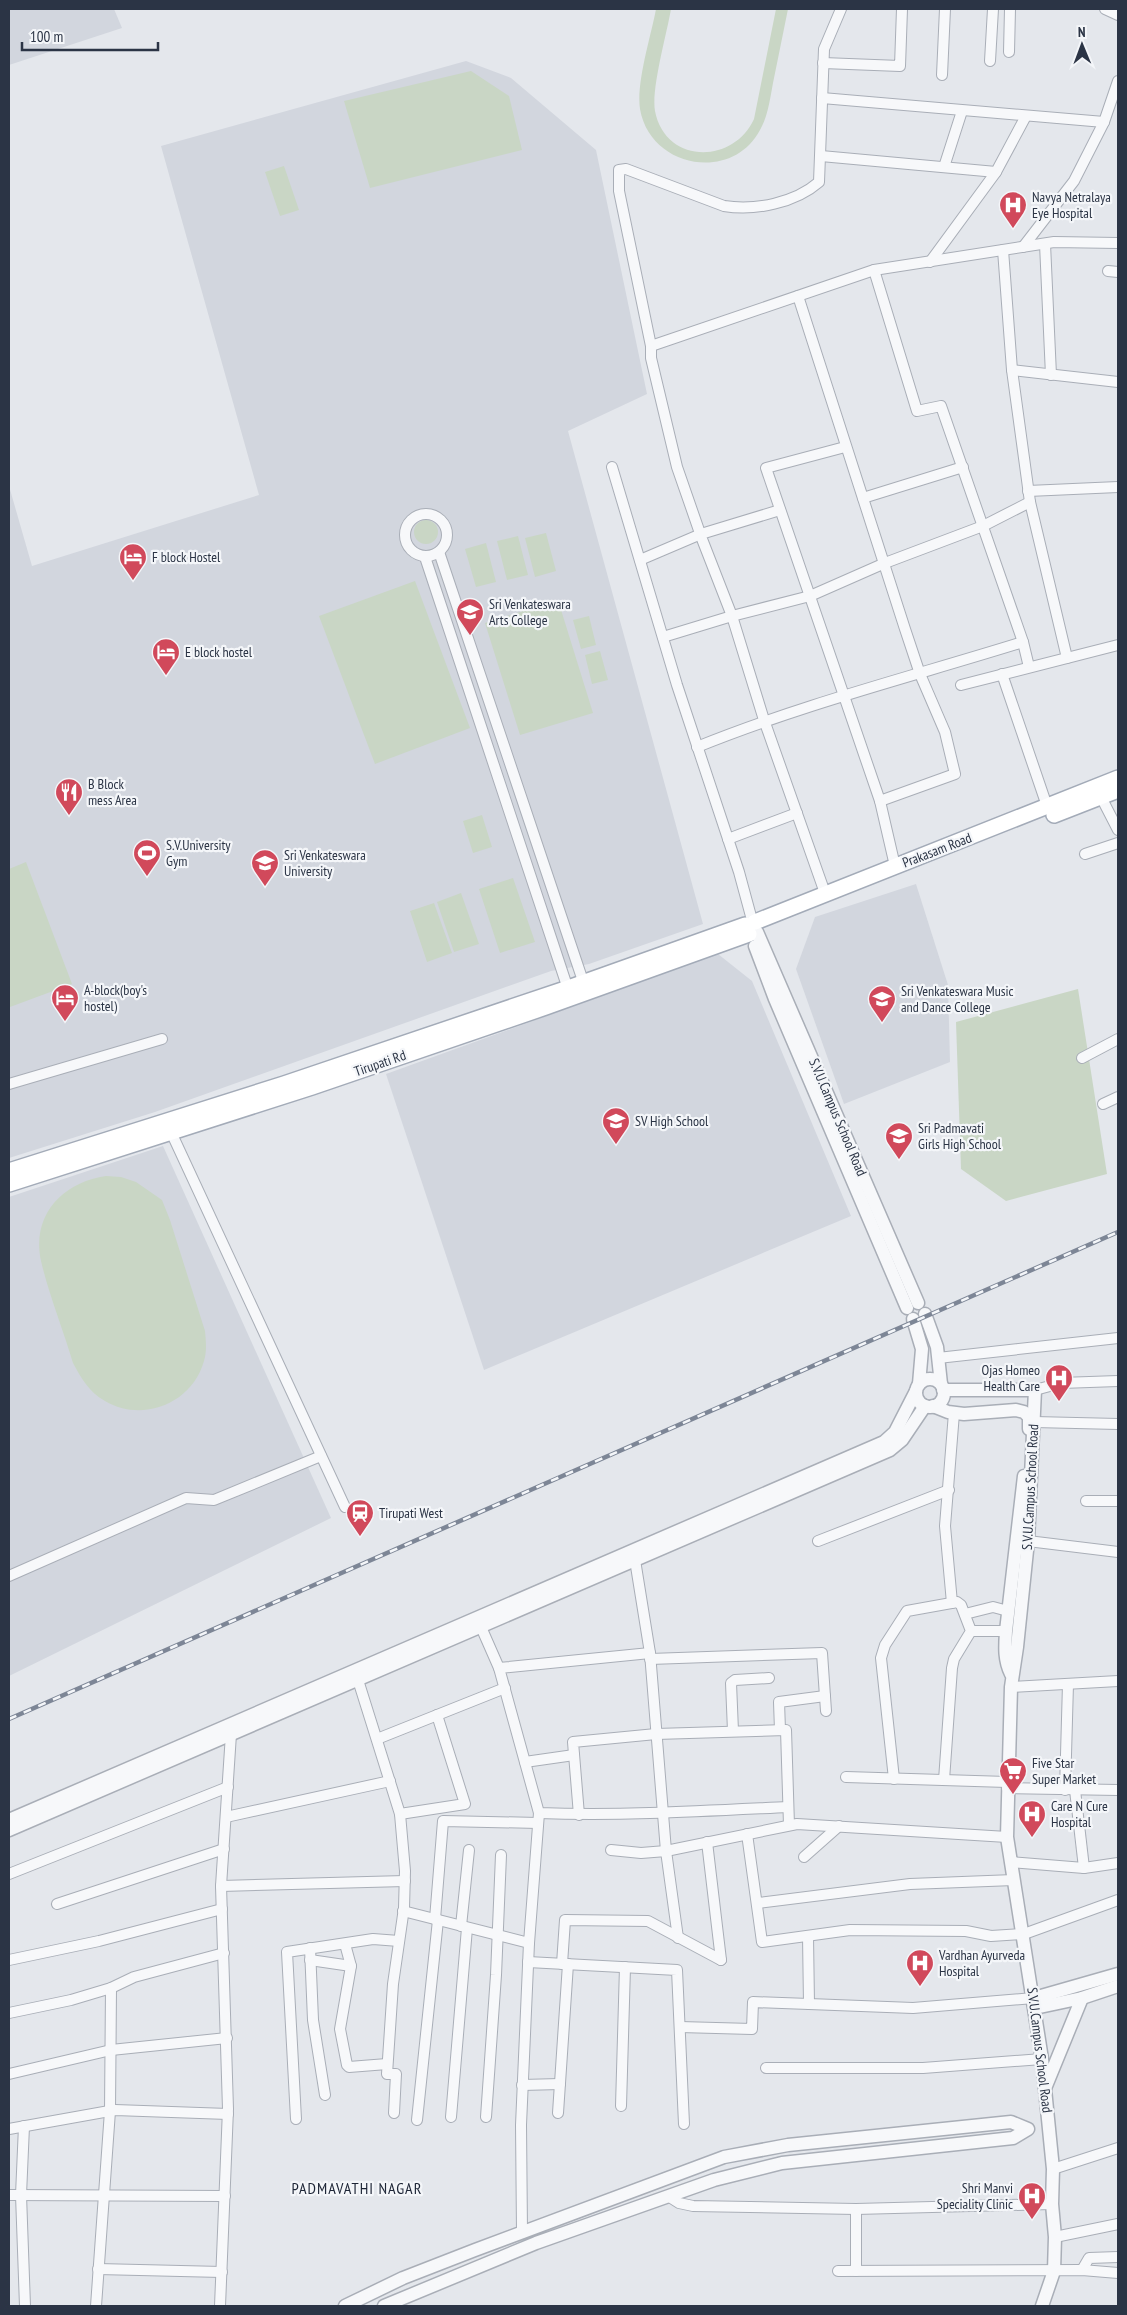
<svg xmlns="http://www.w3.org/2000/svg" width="1127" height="2315" font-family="'PT Sans Narrow',sans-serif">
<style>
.built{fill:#d2d6de}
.green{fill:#c9d6c5}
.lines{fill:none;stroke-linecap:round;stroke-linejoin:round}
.minor-casing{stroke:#a9aeb7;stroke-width:12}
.tertiary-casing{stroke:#a9aeb7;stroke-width:15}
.primary-casing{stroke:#a3abb8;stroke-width:18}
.minor{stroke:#f7f8fa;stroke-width:10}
.tertiary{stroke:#f7f8fa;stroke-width:12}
.primary{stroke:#fff;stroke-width:15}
.rail-casing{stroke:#7d8696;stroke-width:4.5}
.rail{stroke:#f4f6f9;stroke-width:2.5;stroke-dasharray:8;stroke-linecap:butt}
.labels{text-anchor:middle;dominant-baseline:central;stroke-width:4.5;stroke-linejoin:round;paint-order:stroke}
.poi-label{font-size:14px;fill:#2b3445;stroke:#f4f6f9;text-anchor:start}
.street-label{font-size:14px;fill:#2b3445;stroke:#f4f6f9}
.quarter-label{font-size:16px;letter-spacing:1px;fill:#1d2536;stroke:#f4f6f9}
</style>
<rect width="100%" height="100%" fill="#e4e7ec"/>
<g class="built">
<polygon points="9,9 114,9 122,28 9,65"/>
<polygon points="466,61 511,78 596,150 647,394 568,431 703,924 589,964 551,971 155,1112 9,1158 9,486 32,566 259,495 161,146"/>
<polygon points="916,884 948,985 950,1062 844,1104 796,969 815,917"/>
<polygon points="718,954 752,981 851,1216 484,1370 386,1074"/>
<polygon points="163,1146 331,1518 9,1676 9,1197"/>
</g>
<g class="green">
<path d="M656,9H671C667,33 651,89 655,111C665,164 733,165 754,119L776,9H788C783,34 778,58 773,83C770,99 768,116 760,130C732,183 650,168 640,109C636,83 651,36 656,9Z"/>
<polygon points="471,71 509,96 522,150 370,188 344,101"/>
<polygon points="284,166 299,210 280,216 265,172"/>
<circle cx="426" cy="532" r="12"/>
<polygon points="546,533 556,571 535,577 525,538"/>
<polygon points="518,536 528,575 507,580 497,541"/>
<polygon points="486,543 496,582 476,587 465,549"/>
<polygon points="415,581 470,728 375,764 319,616"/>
<polygon points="558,600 593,713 520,735 485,623"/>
<polygon points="589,616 596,645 581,649 573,620"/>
<polygon points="600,651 608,680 592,684 585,655"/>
<polygon points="482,815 492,847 473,853 463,821"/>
<polygon points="26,862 72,984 10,1007 9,869"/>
<polygon points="513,878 535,942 500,953 479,889"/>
<polygon points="461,893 479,944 454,952 437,902"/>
<polygon points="434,903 452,953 427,962 410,911"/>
<polygon points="1078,989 1107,1174 1006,1201 961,1169 956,1022"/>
<path d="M106,1176L121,1177L136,1182L162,1200L170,1220L205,1331C206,1341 207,1351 204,1361C192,1404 142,1423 105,1401C89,1392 81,1378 73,1363C63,1329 49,1295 41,1261C31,1215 63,1182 106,1176Z"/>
</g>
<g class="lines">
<g class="minor-casing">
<g id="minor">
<path d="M841,9L824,49L819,182C795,203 755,211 724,206L626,169L619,170V191L651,346L874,270L1054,242L1118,243"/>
<polyline points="1105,9 1118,15"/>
<polyline points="1009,52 1010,9"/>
<polyline points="990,61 993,9"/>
<polyline points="823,63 900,66 902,9"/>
<polyline points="942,75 945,9"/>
<polyline points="822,98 1104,122"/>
<polyline points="821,156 996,172 1026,116"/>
<polyline points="944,167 962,111"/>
<polyline points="1045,244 1051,375"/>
<polyline points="1023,247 1074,181 1104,122 1118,81"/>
<polyline points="1003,250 1012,370 1030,502 1067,658"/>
<polyline points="930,262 996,172"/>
<polyline points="874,270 917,411 941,406 1023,642 1029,667"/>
<polyline points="1108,271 1118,272"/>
<polyline points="798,296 905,629 920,674 945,732 955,774 880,801"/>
<polyline points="651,346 651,358 677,467 702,539 732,616 764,720 825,893"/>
<polyline points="1012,370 1118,382"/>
<polyline points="845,447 766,468 880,801 895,866"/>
<polyline points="612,467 677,685 739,872 752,920"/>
<polyline points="1028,491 1118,487"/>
<polyline points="863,498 963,467"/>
<circle cx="426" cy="535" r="21"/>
<polyline points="439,552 585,987"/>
<polyline points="425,557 569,992"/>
<polyline points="640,560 701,534 780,510"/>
<polyline points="663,637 732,616 810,596 885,563 983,526 1030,502"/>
<polyline points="1002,674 1047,806"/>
<polyline points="961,685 1118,645"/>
<path d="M697,747C803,704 914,676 1023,642"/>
<polyline points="1101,797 1118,830"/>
<polyline points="728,839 797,813"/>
<polyline points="1085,854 1118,843"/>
<polyline points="1082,1058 1118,1039"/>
<polyline points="9,1084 162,1039"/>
<polyline points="1103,1104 1118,1097"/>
<polyline points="171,1132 345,1507"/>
<polyline points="938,1358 1118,1338"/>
<polyline points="1035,1390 1061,1383 1118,1381"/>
<polyline points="1034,1422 1118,1424"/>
<polyline points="1086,1501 1118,1501"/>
<polyline points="818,1541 949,1490"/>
<polyline points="1028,1541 1118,1552"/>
<polyline points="635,1560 650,1653 666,1851 797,1824 1007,1837"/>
<polyline points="9,1576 186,1498 214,1500 321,1456"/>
<polyline points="952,1603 945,1526 954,1413"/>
<polyline points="965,1614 993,1607 1008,1611"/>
<polyline points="481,1627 499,1668"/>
<polyline points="971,1631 1006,1631"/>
<path d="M650,1653L499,1668L539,1813C622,1816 705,1811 788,1807"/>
<polyline points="650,1659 822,1653 826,1711"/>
<polyline points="358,1680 400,1814 405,1871 404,1908 393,1984 387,2074 396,2074 394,2113"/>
<polyline points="1011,1687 1118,1681"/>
<polyline points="780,1730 779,1702 825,1696"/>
<polyline points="733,1731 731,1683 735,1680 769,1678"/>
<polyline points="377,1739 505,1688"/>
<polyline points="525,1762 574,1755"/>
<polyline points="846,1777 1007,1782"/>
<polyline points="894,1779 881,1658 885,1645 907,1611 957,1602 961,1605 971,1631 954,1659 952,1668 944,1780"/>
<polyline points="1007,1788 1118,1790"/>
<polyline points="1065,1790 1068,1684"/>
<polyline points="1075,1790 1084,1868"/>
<polyline points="400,1814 465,1804 437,1715"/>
<polyline points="579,1815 573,1742 656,1734 786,1730 789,1825"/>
<polyline points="226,1817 390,1781"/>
<polyline points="747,1834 762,1942 850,1930 966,1931 991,1936 1024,1934 1118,1900"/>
<polyline points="707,1842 721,1960"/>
<polyline points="611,1850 641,1853 666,1851 678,1938"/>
<polyline points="804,1857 839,1826"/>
<polyline points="1011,1862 1084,1868 1118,1863"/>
<polyline points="9,1874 228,1787"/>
<polyline points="221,1886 405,1881"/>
<polyline points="758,1903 910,1884 1014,1880"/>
<polyline points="57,1904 224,1849"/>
<polyline points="403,1911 529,1943 539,1813"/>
<polyline points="435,1919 443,1821 538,1823"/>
<polyline points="461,1926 469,1850"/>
<polyline points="808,1936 809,2004 913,2008 1034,1998"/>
<polyline points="345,1944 351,1966 340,2029 347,2065 349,2067 387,2064"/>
<polyline points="310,1948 313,2020 325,2095"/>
<polyline points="9,1960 99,1941 222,1909"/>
<polyline points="310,1960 351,1966"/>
<polyline points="528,1962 677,1970 684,2124"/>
<polyline points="562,1964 565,1920 648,1921 721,1960"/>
<polyline points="9,2013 71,2000 111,1988 134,1977 224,1953"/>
<polyline points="680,2027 752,2029 753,2002 809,2004"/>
<polyline points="766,2068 923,2068 1042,2059"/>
<polyline points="9,2074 111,2050 227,2038"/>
<polyline points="522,2085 560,2084"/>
<polyline points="621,2106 625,1967"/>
<polyline points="558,2113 568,1964"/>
<polyline points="451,2117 467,1928"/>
<polyline points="486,2117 496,1975 501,1855"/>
<polyline points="296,2119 287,1952 373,1939 399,1941"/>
<polyline points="417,2120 438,1920"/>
<polyline points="24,2126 21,2195 25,2306"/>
<polyline points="9,2129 115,2110 228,2114"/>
<polyline points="1053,2169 1118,2148"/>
<polyline points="9,2195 225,2196"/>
<polyline points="668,2196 679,2203 693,2206 856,2209 1052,2204"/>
<polyline points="856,2209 856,2271"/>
<polyline points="522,2232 521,2125 529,1943"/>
<polyline points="1055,2237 1118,2224"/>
<polyline points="98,2269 222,2272"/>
<polyline points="1082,2270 1089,2258 1118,2257"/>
<polyline points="838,2271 1082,2270 1118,2273"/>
<polyline points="96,2306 110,2111 111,1988"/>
<polyline points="220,2306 228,2109 221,1886 231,1734"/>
</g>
</g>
<g class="tertiary-casing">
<g id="tertiary">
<polyline points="757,932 918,1303"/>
<polyline points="755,946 775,999 907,1308"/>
<polyline points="925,1314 937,1347 941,1384"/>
<polyline points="913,1319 922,1349 919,1384"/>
<circle cx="930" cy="1393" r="14"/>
<polyline points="943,1390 1035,1390 1028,1541 1017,1647 1011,1687 1007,1837 1042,2059 1053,2169 1052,2204 1055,2237 1054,2271 1042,2306"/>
<polyline points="933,1406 948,1412 964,1414 1016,1410 1024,1412 1029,1417 1029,1429"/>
<path d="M1011,1674C1004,1660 1005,1647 1006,1631L1024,1476"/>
<polyline points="9,1820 884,1442 895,1432 916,1391"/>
<polyline points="9,1830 890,1450 902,1440 925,1406"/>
<polyline points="1034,1998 1118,1974"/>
<polyline points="1035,2008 1082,1998 1118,1986"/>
<polyline points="1046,2086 1082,1998"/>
<polyline points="345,2306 403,2278 475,2250 724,2157 788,2145 1011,2122 1028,2129 1013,2138 782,2163 714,2180 536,2243 384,2306"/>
</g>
</g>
<g class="primary-casing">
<g id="primary">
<polyline points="1054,815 1118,790"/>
<polyline points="755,922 1118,778"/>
<polyline points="9,1171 284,1084 568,988 745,925"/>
<polyline points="9,1184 312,1087 546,1007 749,934"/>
</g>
</g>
<use href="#minor" class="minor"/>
<use href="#tertiary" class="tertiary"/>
<use href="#primary" class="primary"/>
<g class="rail-casing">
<polyline id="rail" points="9,1719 1118,1232"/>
</g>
<use href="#rail" class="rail"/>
</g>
<defs>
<g id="hospital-pin" transform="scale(1.4375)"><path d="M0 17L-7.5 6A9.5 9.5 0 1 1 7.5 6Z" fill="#d1495b" stroke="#f4f6f9"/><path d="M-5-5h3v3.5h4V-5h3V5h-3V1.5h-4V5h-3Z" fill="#fff"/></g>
<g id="hotel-pin" transform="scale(1.4375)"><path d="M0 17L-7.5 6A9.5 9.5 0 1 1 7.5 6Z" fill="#d1495b" stroke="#f4f6f9"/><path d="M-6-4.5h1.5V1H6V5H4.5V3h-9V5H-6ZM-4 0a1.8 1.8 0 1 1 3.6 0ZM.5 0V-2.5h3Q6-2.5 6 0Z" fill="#fff"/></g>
<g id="university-pin" transform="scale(1.4375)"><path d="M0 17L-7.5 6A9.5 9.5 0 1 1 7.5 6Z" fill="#d1495b" stroke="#f4f6f9"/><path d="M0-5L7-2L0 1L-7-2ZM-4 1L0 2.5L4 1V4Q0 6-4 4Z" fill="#fff"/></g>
<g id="restaurant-pin" transform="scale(1.4375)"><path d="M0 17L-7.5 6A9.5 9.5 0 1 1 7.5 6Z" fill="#d1495b" stroke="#f4f6f9"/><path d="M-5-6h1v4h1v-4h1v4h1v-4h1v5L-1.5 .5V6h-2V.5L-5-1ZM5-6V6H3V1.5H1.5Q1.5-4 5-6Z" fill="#fff"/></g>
<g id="stadium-pin" transform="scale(1.4375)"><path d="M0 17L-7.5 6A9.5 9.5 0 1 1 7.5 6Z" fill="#d1495b" stroke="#f4f6f9"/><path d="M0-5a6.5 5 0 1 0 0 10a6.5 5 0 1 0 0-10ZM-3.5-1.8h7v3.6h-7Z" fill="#fff"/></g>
<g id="school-pin" transform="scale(1.4375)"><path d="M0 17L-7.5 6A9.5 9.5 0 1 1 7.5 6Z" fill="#d1495b" stroke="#f4f6f9"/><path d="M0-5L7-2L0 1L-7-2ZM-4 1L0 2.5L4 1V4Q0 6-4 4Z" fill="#fff"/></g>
<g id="station-pin" transform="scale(1.4375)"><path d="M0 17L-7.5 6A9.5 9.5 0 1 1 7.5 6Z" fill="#d1495b" stroke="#f4f6f9"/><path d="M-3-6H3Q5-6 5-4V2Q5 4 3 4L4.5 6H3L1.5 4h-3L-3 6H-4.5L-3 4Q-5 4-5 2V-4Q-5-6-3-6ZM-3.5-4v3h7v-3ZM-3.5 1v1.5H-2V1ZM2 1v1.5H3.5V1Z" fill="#fff"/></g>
<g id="supermarket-pin" transform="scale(1.4375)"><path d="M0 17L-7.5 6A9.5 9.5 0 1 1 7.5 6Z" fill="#d1495b" stroke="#f4f6f9"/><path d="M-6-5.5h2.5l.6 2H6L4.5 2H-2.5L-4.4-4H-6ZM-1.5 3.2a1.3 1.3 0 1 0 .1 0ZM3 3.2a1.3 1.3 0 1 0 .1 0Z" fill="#fff"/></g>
</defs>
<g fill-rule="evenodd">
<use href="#hospital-pin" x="1013" y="205"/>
<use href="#hotel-pin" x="133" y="557"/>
<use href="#university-pin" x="470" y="612"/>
<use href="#hotel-pin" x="166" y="652"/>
<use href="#restaurant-pin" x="69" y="792"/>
<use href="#stadium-pin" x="147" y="853"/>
<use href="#university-pin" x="265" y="863"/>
<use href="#hotel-pin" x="65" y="998"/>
<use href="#university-pin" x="882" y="999"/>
<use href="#school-pin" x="616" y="1121"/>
<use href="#school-pin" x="899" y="1136"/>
<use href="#hospital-pin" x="1059" y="1378"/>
<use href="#station-pin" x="360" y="1513"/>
<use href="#supermarket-pin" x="1013" y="1771"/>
<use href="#hospital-pin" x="1032" y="1814"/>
<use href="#hospital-pin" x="920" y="1963"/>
<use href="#hospital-pin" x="1032" y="2196"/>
</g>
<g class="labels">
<g class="poi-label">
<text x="1032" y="197">Navya Netralaya<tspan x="1032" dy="16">Eye Hospital</tspan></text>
<text x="152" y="557">F block Hostel</text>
<text x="489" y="604">Sri Venkateswara<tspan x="489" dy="16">Arts College</tspan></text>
<text x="185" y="652">E block hostel</text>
<text x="88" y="784">B Block<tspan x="88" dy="16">mess Area</tspan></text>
<text x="166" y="845">S.V.University<tspan x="166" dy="16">Gym</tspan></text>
<text x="284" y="855">Sri Venkateswara<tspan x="284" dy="16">University</tspan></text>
<text x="84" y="990">A-block(boy's<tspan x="84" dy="16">hostel)</tspan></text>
<text x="901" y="991">Sri Venkateswara Music<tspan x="901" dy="16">and Dance College</tspan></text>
<text x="635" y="1121">SV High School</text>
<text x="918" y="1128">Sri Padmavati<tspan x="918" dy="16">Girls High School</tspan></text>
<text x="1040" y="1370" text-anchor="end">Ojas Homeo<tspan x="1040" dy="16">Health Care</tspan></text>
<text x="379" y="1513">Tirupati West</text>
<text x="1032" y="1763">Five Star<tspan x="1032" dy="16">Super Market</tspan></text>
<text x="1051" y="1806">Care N Cure<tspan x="1051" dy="16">Hospital</tspan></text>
<text x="939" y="1955">Vardhan Ayurveda<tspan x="939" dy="16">Hospital</tspan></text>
<text x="1013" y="2188" text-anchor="end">Shri Manvi<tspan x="1013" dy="16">Speciality Clinic</tspan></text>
</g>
<g class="street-label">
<text transform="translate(937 850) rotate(-21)">Prakasam Road</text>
<text transform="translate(380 1063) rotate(-19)">Tirupati Rd</text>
<text transform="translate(838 1117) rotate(67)">S.V.U.Campus School Road</text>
<text transform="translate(1030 1487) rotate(-87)">S.V.U.Campus School Road</text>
<text transform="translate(1040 2050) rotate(83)">S.V.U.Campus School Road</text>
</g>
<g class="quarter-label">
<text x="357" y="2188">PADMAVATHI NAGAR</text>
</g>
</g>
<rect width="1127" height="2315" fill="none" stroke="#2b3445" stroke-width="20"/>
<g transform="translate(1082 45) rotate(359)" stroke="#f4f6f9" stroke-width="4" paint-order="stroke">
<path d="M0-4L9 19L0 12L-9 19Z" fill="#2b3445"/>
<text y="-8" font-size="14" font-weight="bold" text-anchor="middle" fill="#2b3445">N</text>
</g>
<path d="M22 42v8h136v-8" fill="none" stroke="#2b3445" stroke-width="2.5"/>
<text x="30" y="42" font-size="15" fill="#2b3445" stroke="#f4f6f9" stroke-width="4" paint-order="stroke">100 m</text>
</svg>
